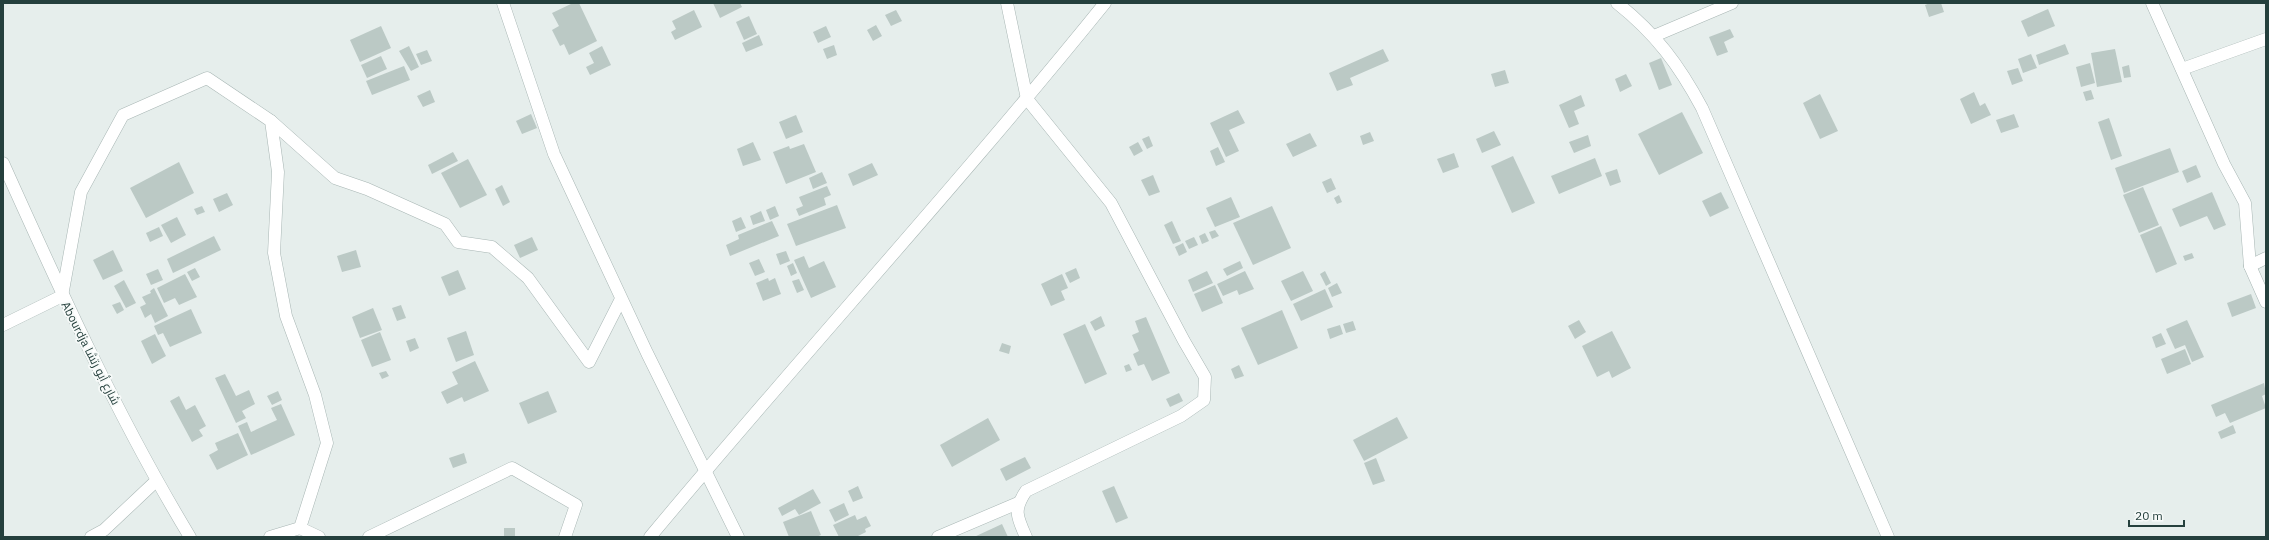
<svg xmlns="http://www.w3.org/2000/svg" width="2269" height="540" font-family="'IBM Plex Sans',Cairo,sans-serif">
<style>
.building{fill:#bbc9c5}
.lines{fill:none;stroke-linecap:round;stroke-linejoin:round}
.minor-casing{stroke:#a8b6b4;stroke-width:13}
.minor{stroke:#fff;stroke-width:12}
.labels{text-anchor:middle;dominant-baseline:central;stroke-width:3.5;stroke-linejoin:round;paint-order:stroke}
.street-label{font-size:12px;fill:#25403d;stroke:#f7faf9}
</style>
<rect width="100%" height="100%" fill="#e6eeec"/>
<g class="building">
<polygon points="573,3 579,3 597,41 569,55 564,44 560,46 552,30 559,26 552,13"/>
<polygon points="713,3 740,3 742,7 720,18"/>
<polygon points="1930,3 1941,3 1944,12 1929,17 1925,5"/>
<polygon points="2048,9 2055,26 2028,37 2021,21"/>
<polygon points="694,10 702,27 675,40 671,32 676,29 672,21"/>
<polygon points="896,10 902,21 891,26 885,15"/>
<polygon points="749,16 757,34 744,40 736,22"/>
<polygon points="876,25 882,36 873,41 867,30"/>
<polygon points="381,26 391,48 360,62 350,40"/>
<polygon points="826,26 831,37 818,43 813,32"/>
<polygon points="1730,29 1734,37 1724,42 1728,52 1717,56 1709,37"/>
<polygon points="759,35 763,45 746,52 742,43"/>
<polygon points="2065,44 2069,54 2039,65 2036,55"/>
<polygon points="834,45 837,55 827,59 823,49"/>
<polygon points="409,46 419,67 411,71 399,51"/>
<polygon points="602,46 611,65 590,75 586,67 594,63 589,53"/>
<polygon points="1383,49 1389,61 1350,78 1353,85 1337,91 1329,73"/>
<polygon points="2115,49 2122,82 2097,87 2091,53"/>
<polygon points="427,50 432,61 421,65 416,54"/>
<polygon points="2031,54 2037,68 2023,73 2018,59"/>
<polygon points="381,56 387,69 367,78 361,65"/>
<polygon points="1661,58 1672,85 1659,90 1649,63"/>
<polygon points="2090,63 2095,83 2081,87 2076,67"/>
<polygon points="2129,65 2131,77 2124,78 2122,67"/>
<polygon points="404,66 410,80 372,95 366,81"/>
<polygon points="2018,68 2023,81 2012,85 2007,71"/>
<polygon points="1505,70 1509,83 1495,87 1491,74"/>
<polygon points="1626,74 1632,86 1620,92 1615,79"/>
<polygon points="430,90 435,102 423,107 417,96"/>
<polygon points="2091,90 2094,99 2086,101 2083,92"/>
<polygon points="1974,92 1980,106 1985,103 1991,115 1971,124 1960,99"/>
<polygon points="1820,94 1838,131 1820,139 1803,103"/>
<polygon points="1581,95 1585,106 1574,111 1579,124 1569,128 1559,105"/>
<polygon points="1238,110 1245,123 1229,130 1239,151 1226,157 1210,123"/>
<polygon points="1682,112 1703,153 1659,175 1638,134"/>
<polygon points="531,114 537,128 522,134 516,121"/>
<polygon points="2014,114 2019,127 2001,133 1996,120"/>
<polygon points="796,115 803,132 786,139 779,122"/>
<polygon points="2109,118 2122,156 2111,160 2098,122"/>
<polygon points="1494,131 1501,145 1482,153 1476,139"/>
<polygon points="1370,132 1374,141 1363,145 1360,136"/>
<polygon points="1310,133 1317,146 1293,157 1286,144"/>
<polygon points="1588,135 1591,146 1574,153 1569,142"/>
<polygon points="1149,136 1153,146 1147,149 1142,139"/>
<polygon points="753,142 761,160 743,166 737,149"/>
<polygon points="1138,142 1143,151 1134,156 1129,147"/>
<polygon points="804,144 816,172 786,184 773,152 789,146 790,149"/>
<polygon points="1218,147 1225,162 1216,166 1210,151"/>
<polygon points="2170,148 2179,172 2124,193 2115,168"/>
<polygon points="453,152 458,161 432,174 428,165"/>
<polygon points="1454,153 1459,167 1443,173 1437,159"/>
<polygon points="1513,156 1535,203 1512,213 1491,166"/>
<polygon points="1595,158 1602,176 1559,194 1551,176"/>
<polygon points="468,159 487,195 460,208 441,173"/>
<polygon points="179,162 194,193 146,218 130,188"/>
<polygon points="872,163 878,175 853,186 848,174"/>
<polygon points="2196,165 2201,177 2187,183 2182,171"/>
<polygon points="1617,169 1621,182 1610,186 1605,173"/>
<polygon points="822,172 827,183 813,189 809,178"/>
<polygon points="1153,175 1160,192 1149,196 1141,180"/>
<polygon points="1331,178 1336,189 1327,193 1322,182"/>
<polygon points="502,185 510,202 503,206 495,189"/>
<polygon points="827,186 831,195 824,198 826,205 799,216 796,209 803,206 799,197"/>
<polygon points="2143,187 2159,225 2139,233 2123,195"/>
<polygon points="1721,192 1729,208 1710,217 1702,201"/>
<polygon points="2212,192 2226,225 2214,230 2207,216 2180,227 2172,209"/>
<polygon points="227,193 233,205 219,212 213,199"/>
<polygon points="1339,195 1342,202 1337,204 1334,198"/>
<polygon points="1231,197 1240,217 1215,227 1206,208"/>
<polygon points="837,205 846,228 796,246 787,224"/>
<polygon points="202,206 205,212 197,215 194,209"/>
<polygon points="775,206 779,216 770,220 766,210"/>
<polygon points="1272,206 1291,248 1253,265 1233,223"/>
<polygon points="761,211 765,221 753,225 750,216"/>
<polygon points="177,217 186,235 171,243 161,225"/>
<polygon points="741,217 746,228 736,232 732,221"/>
<polygon points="772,221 779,236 730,256 726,245 739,239 738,235"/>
<polygon points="1172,221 1181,241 1173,244 1164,225"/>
<polygon points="2161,226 2177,264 2156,273 2140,235"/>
<polygon points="159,227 163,236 150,242 146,233"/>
<polygon points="1215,230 1219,236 1212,239 1209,232"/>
<polygon points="1205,233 1209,241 1202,244 1199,236"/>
<polygon points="214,236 221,250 173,273 167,259"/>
<polygon points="532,237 538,250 520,258 514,245"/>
<polygon points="1194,237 1198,245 1189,249 1185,241"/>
<polygon points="1183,243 1187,252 1179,256 1175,247"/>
<polygon points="113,250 123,271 103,280 93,260"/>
<polygon points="356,250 361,267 342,272 337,256"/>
<polygon points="786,251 790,261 780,265 776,254"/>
<polygon points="2192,253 2194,258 2185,261 2183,256"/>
<polygon points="804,256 809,268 824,261 836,287 811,298 794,260"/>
<polygon points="759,259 765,272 755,276 749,263"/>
<polygon points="1240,261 1243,268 1227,276 1223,269"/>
<polygon points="793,263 797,273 791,276 787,266"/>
<polygon points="195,268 200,277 192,281 187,272"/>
<polygon points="1076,268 1080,278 1070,283 1065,273"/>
<polygon points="158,269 163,280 151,285 146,274"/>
<polygon points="458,270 466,289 449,296 441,277"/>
<polygon points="1207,271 1213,283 1193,292 1188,280"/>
<polygon points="1245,271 1254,289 1239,295 1237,290 1223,296 1217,284"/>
<polygon points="1303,271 1313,291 1291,301 1281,281"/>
<polygon points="1325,271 1331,283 1326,286 1320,274"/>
<polygon points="185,274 197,297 179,305 175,298 164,303 157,288"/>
<polygon points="1062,274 1068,288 1061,291 1065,300 1051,306 1041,284"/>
<polygon points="768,278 769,281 775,278 781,294 763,301 756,283"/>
<polygon points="799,279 804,290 797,293 792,281"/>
<polygon points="124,280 136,303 126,308 114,286"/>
<polygon points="1337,283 1342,293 1332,297 1328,288"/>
<polygon points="1215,285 1223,303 1202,312 1194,294"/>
<polygon points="154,288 168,316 155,323 151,314 145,318 140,307 146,304 142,297 151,293 150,291"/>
<polygon points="1325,289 1333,307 1301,321 1293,304"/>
<polygon points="2251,294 2256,308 2232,317 2227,303"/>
<polygon points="120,302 124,310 117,314 112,305"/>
<polygon points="401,305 406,318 397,321 392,308"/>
<polygon points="373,308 382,330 360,338 352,317"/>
<polygon points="191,309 202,333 170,347 163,333 158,335 154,326"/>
<polygon points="1282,310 1298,348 1258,365 1241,328"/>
<polygon points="1101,316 1105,326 1095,331 1090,322"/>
<polygon points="1146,317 1170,373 1152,381 1144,364 1138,366 1133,354 1139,351 1132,335 1139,332 1135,321"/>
<polygon points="1579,320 1586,332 1575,339 1568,326"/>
<polygon points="2187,320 2204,357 2192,362 2185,345 2175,349 2166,329"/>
<polygon points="1353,321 1356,330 1346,333 1343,324"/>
<polygon points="1085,324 1107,374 1085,384 1063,334"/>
<polygon points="1340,325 1343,334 1330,339 1327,329"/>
<polygon points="466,331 474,355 456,362 447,338"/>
<polygon points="1612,331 1631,368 1612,378 1609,371 1597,377 1582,346"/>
<polygon points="380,332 391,360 372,367 361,340"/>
<polygon points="2161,333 2166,344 2156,348 2152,337"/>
<polygon points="155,334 166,356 152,364 141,341"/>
<polygon points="415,338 419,348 410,352 406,341"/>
<polygon points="1002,343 1011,346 1009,354 999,351"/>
<polygon points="2185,349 2191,364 2167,374 2161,359"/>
<polygon points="475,361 489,391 464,402 462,397 447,404 441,392 458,384 452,372"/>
<polygon points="1129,364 1132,370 1126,372 1124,366"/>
<polygon points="1239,365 1244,376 1235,379 1231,369"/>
<polygon points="386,371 389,376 382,379 379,373"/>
<polygon points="225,374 236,396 249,390 255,404 242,411 246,418 236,423 215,378"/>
<polygon points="2264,383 2266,394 2262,396 2266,408 2230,423 2225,413 2216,417 2211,405"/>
<polygon points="278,391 282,400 272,405 267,396"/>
<polygon points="548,391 557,412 528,424 519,403"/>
<polygon points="1179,393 1183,401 1170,407 1166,399"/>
<polygon points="179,396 186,410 195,405 206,426 199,430 203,436 192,442 170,401"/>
<polygon points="281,404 295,435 251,455 238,426 247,422 251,432 277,420 271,408"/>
<polygon points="1397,417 1408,438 1364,461 1353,440"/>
<polygon points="988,418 1000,440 952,467 940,445"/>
<polygon points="2233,425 2236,433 2221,439 2218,432"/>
<polygon points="238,433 248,455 217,470 209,455 218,450 215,443"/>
<polygon points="464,453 467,463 453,468 449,458"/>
<polygon points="1025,457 1031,468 1006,481 1000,469"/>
<polygon points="1376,458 1385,481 1373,485 1364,463"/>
<polygon points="858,486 863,498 853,502 848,491"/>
<polygon points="1114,486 1128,518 1116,523 1102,491"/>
<polygon points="813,489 821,503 799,515 795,509 782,516 778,508"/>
<polygon points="844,503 849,515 835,522 829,510"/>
<polygon points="811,511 821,535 816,537 789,537 783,522"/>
<polygon points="855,515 857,520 866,516 871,526 865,529 866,532 856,537 839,537 833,525"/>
<polygon points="1002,524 1008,537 974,537"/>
<rect x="504" y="528" width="11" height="9"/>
</g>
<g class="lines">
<g class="minor-casing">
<g id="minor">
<polyline points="503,3 554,154 647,353 738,537"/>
<path d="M1007,3L1027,99L1111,203L1184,341L1205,377L1204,400L1181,416L1026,491C1013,510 1017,517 1026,537"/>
<path d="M1617,3C1656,34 1679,65 1702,108L1888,537"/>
<polyline points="2152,3 2224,164 2245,203 2250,266 2266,302"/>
<polyline points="1654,36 1732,3"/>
<polyline points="2182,69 2266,39"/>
<polyline points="271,121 335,178 367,189 445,224 458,242 492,247 528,278 589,362 621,299"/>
<path d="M3,163C60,290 118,418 190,537"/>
<polyline points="2250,266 2266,258"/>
<polyline points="3,325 62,296 81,192 123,115 207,78 271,121 278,172 274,253 286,316 315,395 327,443 300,528 319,537"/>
<polyline points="91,537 104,530 156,481"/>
<polyline points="270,537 300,528"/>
<polyline points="369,537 512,468 576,505 565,537"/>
<path d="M650,537C800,357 958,185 1105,3"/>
<polyline points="938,537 1018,503"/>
</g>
</g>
<use href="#minor" class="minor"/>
</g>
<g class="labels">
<g class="street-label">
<text transform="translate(91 353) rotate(63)">Abourdja شارع أبو رتشا</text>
</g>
</g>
<rect width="2269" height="540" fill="none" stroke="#25403d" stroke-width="8"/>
<path d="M2129 520v6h55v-6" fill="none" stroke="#25403d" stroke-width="2"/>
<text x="2135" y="520" font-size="12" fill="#25403d" stroke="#f7faf9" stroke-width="3" paint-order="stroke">20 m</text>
</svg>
